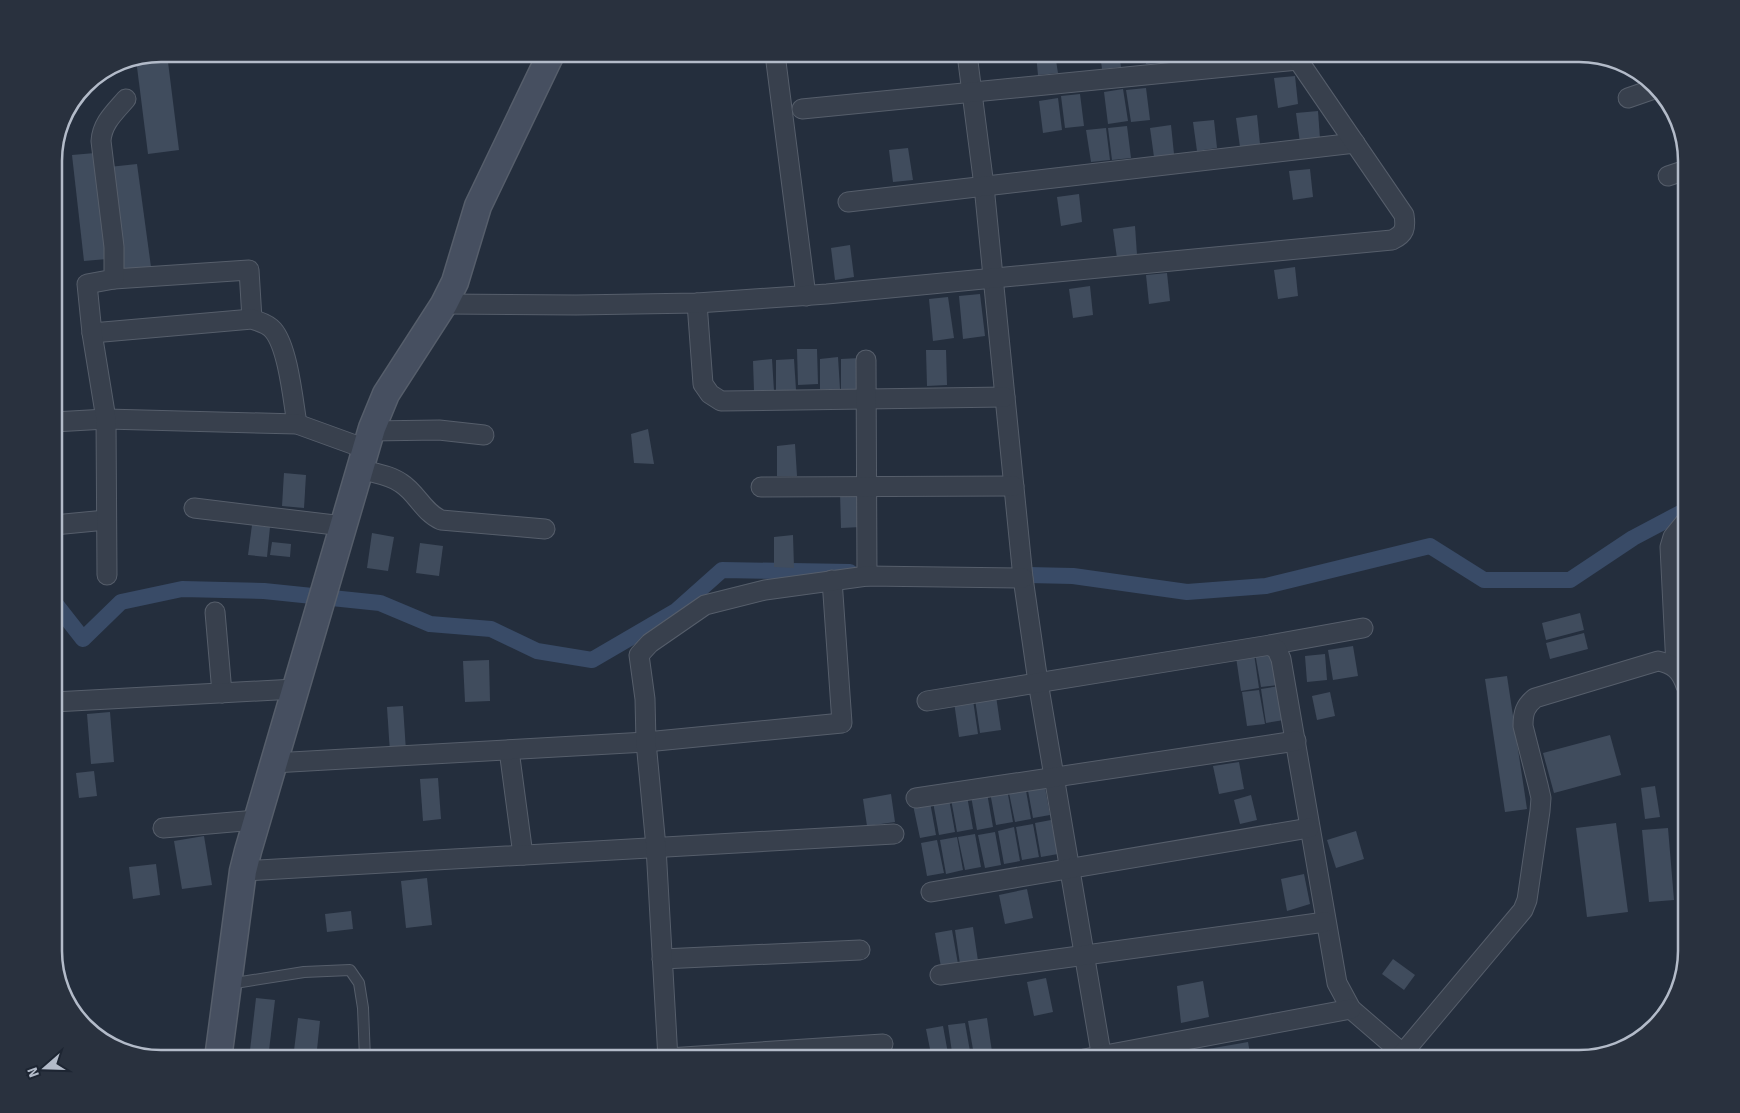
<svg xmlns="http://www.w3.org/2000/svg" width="1740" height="1113" font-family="Signika,sans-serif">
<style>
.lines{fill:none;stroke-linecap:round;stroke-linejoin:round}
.canal{stroke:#394b67;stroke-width:16}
.building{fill:#404c5d}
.lane-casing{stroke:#565e6b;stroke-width:12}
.street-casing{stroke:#565e6b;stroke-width:21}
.secondary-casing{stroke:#565e6b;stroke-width:29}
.lane{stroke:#38404d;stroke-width:10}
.street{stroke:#38404d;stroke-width:19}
.secondary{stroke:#464f60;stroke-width:26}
.rim{fill:none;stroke:#b3bbc9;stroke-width:2.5}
</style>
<rect width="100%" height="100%" fill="#242e3d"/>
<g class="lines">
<g class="canal">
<polyline points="1028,575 1073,576 1187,592 1266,586 1430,546 1484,580 1570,580 1633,538 1686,510"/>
<polyline points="54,602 83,639 121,602 182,589 264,591 380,603 430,624 491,629 537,651 592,660 676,611 722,570 850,572"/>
</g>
</g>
<g class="building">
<polygon points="161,54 167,54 179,150 148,154 136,59"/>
<polygon points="1036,54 1055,54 1058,73 1038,75"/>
<polygon points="1100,54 1119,54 1121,67 1102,69"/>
<polygon points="1144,54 1184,54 1184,60 1146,64"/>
<polygon points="1206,54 1229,54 1229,55 1206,59"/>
<polygon points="1295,76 1298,104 1278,108 1274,78"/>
<polygon points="1146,88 1150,120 1131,122 1126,90"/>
<polygon points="1123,89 1128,121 1108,124 1104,92"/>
<polygon points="1080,94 1084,126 1065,128 1061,96"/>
<polygon points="1058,98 1062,130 1043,133 1039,101"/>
<polygon points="1318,111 1320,139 1300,143 1296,113"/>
<polygon points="1257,115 1260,144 1240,147 1236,118"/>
<polygon points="1214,120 1217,148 1197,151 1193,122"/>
<polygon points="1171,125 1174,154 1154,157 1150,128"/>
<polygon points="1127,126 1131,158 1112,160 1108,128"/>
<polygon points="1106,128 1110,160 1091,162 1086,130"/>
<polygon points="908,148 913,180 893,182 889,150"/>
<polygon points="95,153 107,259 84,261 72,155"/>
<polygon points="137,164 151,267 122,271 109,167"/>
<polygon points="1310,169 1313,197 1293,200 1289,171"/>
<polygon points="1079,194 1082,222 1061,226 1057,197"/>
<polygon points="1135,226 1137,255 1117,258 1113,229"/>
<polygon points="850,245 854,277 835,280 831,248"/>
<polygon points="1295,267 1298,296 1278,299 1274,270"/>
<polygon points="1167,273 1170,301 1149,304 1146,275"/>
<polygon points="1090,286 1093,315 1073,318 1069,289"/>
<polygon points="980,294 985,336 963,339 959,296"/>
<polygon points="948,297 954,338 933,341 929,299"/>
<polygon points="797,349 817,349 818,384 798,385"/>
<polygon points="926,350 946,350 947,385 927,386"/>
<polygon points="838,357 840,389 820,389 820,359"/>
<polygon points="860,358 861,390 841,389 841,359"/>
<polygon points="772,359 774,391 754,391 753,361"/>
<polygon points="794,359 796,390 776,390 776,360"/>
<polygon points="648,429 654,464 634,463 631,434"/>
<polygon points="795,444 797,476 777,476 777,446"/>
<polygon points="284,473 306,475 304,508 282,506"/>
<polygon points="840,492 860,492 861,527 841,528"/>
<polygon points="252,525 270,527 267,557 248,555"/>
<polygon points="372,533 394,537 388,571 367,568"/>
<polygon points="793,535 794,568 774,567 774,537"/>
<polygon points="272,542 291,544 290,557 270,555"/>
<polygon points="420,543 443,546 439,576 416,573"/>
<polygon points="1580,613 1584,630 1546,640 1542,623"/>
<polygon points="1584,633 1588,649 1550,659 1546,643"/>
<polygon points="1353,646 1358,676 1333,680 1328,650"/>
<polygon points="1273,650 1278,685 1261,687 1255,653"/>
<polygon points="1254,654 1259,688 1241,691 1236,657"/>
<polygon points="1325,654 1327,680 1307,682 1305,656"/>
<polygon points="489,660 490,701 465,702 463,661"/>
<polygon points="1507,676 1527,809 1505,812 1485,679"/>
<polygon points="1279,686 1284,720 1266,723 1261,689"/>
<polygon points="1259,690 1265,724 1247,726 1242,692"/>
<polygon points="1330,692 1335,716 1317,720 1312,696"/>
<polygon points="996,696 1001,730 980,733 975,699"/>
<polygon points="973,700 978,734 959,737 954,702"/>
<polygon points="403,706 406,751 390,753 387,707"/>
<polygon points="110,712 114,762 91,764 87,714"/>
<polygon points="1610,735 1621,775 1554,793 1543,753"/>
<polygon points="1239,762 1244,789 1219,794 1213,766"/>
<polygon points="94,771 97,796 79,798 76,773"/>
<polygon points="438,778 441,819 423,821 420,779"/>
<polygon points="1044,782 1050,815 1033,818 1027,785"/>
<polygon points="1025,785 1031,819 1015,822 1008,788"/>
<polygon points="1655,786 1660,817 1645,819 1641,788"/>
<polygon points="1007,789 1013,822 996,825 990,792"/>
<polygon points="987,793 993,827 977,830 971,796"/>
<polygon points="891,794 895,822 867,826 863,799"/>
<polygon points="1251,795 1257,820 1240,824 1234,800"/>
<polygon points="967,796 973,829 957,832 951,799"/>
<polygon points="949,799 955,832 939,835 933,802"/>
<polygon points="930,802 936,835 920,838 913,805"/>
<polygon points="1051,820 1058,854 1041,857 1035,823"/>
<polygon points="1616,823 1628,912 1587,917 1576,828"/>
<polygon points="1033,824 1039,857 1022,860 1016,827"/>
<polygon points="1014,827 1020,861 1004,864 998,831"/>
<polygon points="1668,828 1674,900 1649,902 1642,830"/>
<polygon points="1356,831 1364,859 1336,868 1327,840"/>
<polygon points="995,832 1001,865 985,868 978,835"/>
<polygon points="975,834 981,867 965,870 958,837"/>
<polygon points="204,836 212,885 182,889 174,841"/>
<polygon points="957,837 963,870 946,874 940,840"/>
<polygon points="937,840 944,873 927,876 921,843"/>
<polygon points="156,864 160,895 133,899 129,867"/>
<polygon points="1304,874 1310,904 1287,911 1281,879"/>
<polygon points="427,878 432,925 406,928 401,881"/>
<polygon points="1027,889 1033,918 1005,924 999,895"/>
<polygon points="351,911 353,929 327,932 325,914"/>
<polygon points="973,927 978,961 960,964 955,930"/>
<polygon points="952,930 958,964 941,967 935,933"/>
<polygon points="1393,959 1415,975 1404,990 1382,974"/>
<polygon points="1046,978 1053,1012 1034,1016 1027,982"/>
<polygon points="1203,981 1209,1017 1181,1023 1177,986"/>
<polygon points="256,998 275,1000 268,1059 249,1059"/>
<polygon points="298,1018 320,1021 316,1059 293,1059"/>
<polygon points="987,1018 992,1052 974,1055 968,1021"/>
<polygon points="965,1023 971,1057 953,1059 948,1025"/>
<polygon points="943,1026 949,1059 932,1059 926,1029"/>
<polygon points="1248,1042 1251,1059 1210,1059 1208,1049"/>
<polygon points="1192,1054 1193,1059 1171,1059 1170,1057"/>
</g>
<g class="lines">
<g class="lane-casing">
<polyline id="lane" points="229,984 304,972 350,970 359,983 363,1008 365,1059"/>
</g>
<g class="street-casing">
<g id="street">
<polyline points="775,54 806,296"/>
<polyline points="967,54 984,186 1023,578 1038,682 1102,1059"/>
<polyline points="1628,98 1654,89"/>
<polyline points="802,109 1298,60"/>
<polyline points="1668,176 1686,170"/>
<polyline points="848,202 1355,143"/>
<polyline points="114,279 249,270 252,319"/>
<polyline points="697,303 703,384 710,394 721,401 1005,397"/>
<path d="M444,304L576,305L697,303L827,294L1392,240C1405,234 1406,228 1404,215L1298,60V54"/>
<path d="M92,333L252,319C259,322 267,323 273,330C288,347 293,400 297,424"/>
<polyline points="866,360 867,576"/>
<polyline points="54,422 106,419 297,424 366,449"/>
<polyline points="371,431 439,430 484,435"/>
<path d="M360,469C373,473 390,475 401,483C417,493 423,512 441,520L545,529"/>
<polyline points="761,487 1014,486"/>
<polyline points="194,508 343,526"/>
<polyline points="54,525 106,520"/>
<path d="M107,575L106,419L92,333L87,284L114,279V247L101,141C102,123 115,112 126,99"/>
<polyline points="215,612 222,693"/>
<polyline points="1270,645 1363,628"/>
<polyline points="1676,667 1670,547 1673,537 1686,521"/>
<polyline points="927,701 1270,645 1277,650 1281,659 1337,983 1351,1009 1409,1059"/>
<polyline points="54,702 295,689"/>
<polyline points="509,750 523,855"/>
<polyline points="273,763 646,742 842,723 832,580"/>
<polyline points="916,798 1296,741"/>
<polyline points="163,828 257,820"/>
<polyline points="243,871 894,834"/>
<polyline points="931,892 1309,828"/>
<polyline points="662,959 860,950"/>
<polyline points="940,975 1325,922"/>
<polyline points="668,1058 883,1044"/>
<polyline points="668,1059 656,847 646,742 645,699 639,655 650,643 705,605 765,590 867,576 1023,578"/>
<polyline points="1084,1059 1351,1009"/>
<path d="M1398,1059L1523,910L1527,900L1540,811L1541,798L1538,785L1523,726C1523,713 1525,706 1535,698L1658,661C1674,664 1681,671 1686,686"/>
</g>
</g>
<g class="secondary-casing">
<polyline id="secondary" points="218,1059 243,871 248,851 372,428 386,394 444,304 455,282 478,206 551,54"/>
</g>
<use href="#lane" class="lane"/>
<use href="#street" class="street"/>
<use href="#secondary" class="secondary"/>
</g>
<path d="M0 0H1740V1113H0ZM161 62H1579A99 99 0 0 1 1678 161V951A99 99 0 0 1 1579 1050H161A99 99 0 0 1 62 951V161A99 99 0 0 1 161 62Z" fill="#29313e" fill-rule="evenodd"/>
<path class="rim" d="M161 62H1579A99 99 0 0 1 1678 161V951A99 99 0 0 1 1579 1050H161A99 99 0 0 1 62 951V161A99 99 0 0 1 161 62Z"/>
<g transform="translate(45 1068) rotate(250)" stroke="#1d2532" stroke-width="4" paint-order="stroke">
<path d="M0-4L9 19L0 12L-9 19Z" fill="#b3bbc9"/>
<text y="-8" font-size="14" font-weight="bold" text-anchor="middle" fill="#b3bbc9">N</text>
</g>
</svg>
